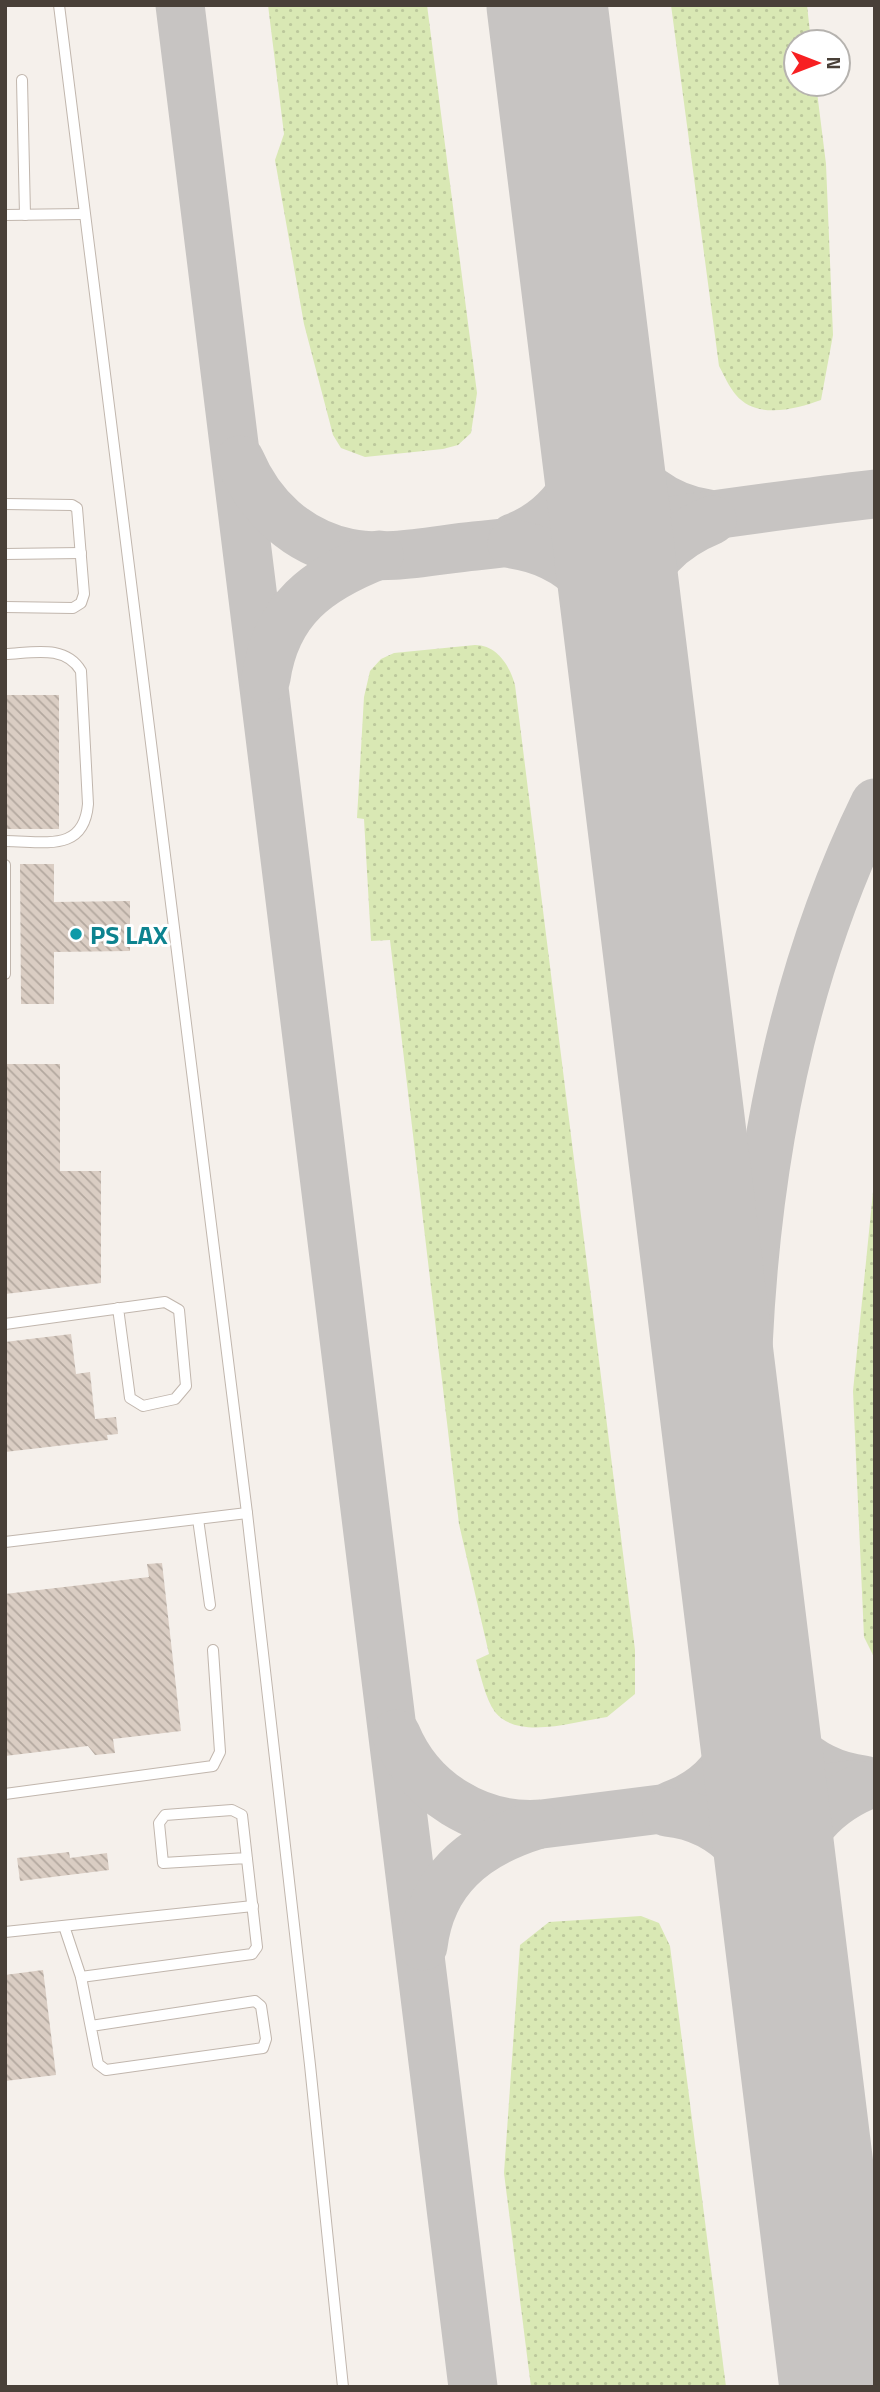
<svg xmlns="http://www.w3.org/2000/svg" width="880" height="2392" font-family="'Titillium Web',sans-serif">
<style>
.grass{fill:url(#grass-dots)}
.lines{fill:none;stroke-linecap:round;stroke-linejoin:round}
.taxiway{stroke:#c7c4c2;stroke-width:49}
.runway{stroke:#c7c4c2;stroke-width:121}
.building{fill:url(#building-back-hatch)}
.service-casing{stroke:#c1b6ad;stroke-width:12}
.service{stroke:#fff;stroke-width:10}
.culture-dot{fill:#0f9aa8;stroke:#fff;stroke-width:2.5}
.labels{text-anchor:middle;dominant-baseline:central;stroke-width:6;stroke-linejoin:round;paint-order:stroke}
.culture-label{font-size:26px;font-weight:bold;fill:#0d838f;stroke:#fff;text-anchor:start}
</style>
<defs>
<pattern id="grass-dots" width="8" height="8" patternUnits="userSpaceOnUse" patternTransform="scale(1.75)"><rect width="8" height="8" fill="#d9e8b4"/><path d="M2 2h.1M6 6h.1" fill="none" stroke="#bcc89c" stroke-width="1.8" stroke-linecap="round"/></pattern>
<pattern id="building-back-hatch" width="6" height="6" patternUnits="userSpaceOnUse" patternTransform="scale(1.75)"><rect width="6" height="6" fill="#dacdc3"/><path d="M-1 5l2 2M0 0l6 6M5-1l2 2" fill="none" stroke="#b3a89f"/></pattern>
</defs>
<rect width="100%" height="100%" fill="#f5f0eb"/>
<g class="grass">
<polygon points="268,5 427,5 477,393 471,433 458,445 443,449 365,457 341,448 333,435 304,324 275,160 284,134"/>
<path d="M671,5H807L811,42H796V84H816L826,164L833,335L821,400C796,409 757,420 736,395C729,387 724,375 719,366Z"/>
<path d="M475,645C497,645 510,666 515,685L635,1650V1694L607,1717C576,1721 518,1741 495,1712C485,1698 481,1676 476,1660L489,1654L459,1524L390,940L371,941L364,819L357,818L364,697L370,671L381,659L394,653Z"/>
<polygon points="875,1172 875,1659 864,1637 853,1391"/>
<polygon points="641,1916 659,1923 670,1946 726,2387 531,2387 504,2173 520,1945 549,1922"/>
</g>
<g class="lines">
<g class="taxiway">
<polyline points="180,5 473,2387"/>
<path d="M576,242L608,440C630,479 663,508 709,514"/>
<path d="M240,460C260,507 297,542 348,553C388,561 434,550 475,546C609,532 741,509 875,494"/>
<path d="M513,538C568,517 599,461 592,404"/>
<path d="M512,544C574,553 613,597 623,657"/>
<path d="M266,678C276,609 318,579 379,555"/>
<path d="M637,740C631,649 608,563 712,520"/>
<path d="M750,1644C752,1569 745,1495 746,1421C748,1209 781,995 875,803"/>
<path d="M754,1670C763,1728 805,1773 864,1780"/>
<path d="M396,1734C420,1792 479,1829 542,1824L875,1782"/>
<path d="M672,1805C739,1781 748,1723 752,1662"/>
<path d="M667,1812C729,1818 766,1868 780,1924"/>
<path d="M785,1943C786,1926 784,1910 785,1894C788,1844 820,1805 865,1786"/>
<path d="M423,1946C431,1879 475,1844 536,1825"/>
</g>
<polyline class="runway" points="547,5 840,2387"/>
</g>
<g class="building">
<rect x="5" y="695" width="54" height="134"/>
<polygon points="20,864 54,864 54,902 130,901 130,951 54,952 54,1004 21,1004"/>
<polygon points="5,1064 60,1064 60,1171 101,1171 101,1283 5,1294"/>
<polygon points="71,1334 76,1374 90,1372 95,1419 116,1417 118,1434 107,1435 108,1440 5,1452 5,1342"/>
<polygon points="162,1563 181,1731 113,1739 115,1753 95,1755 88,1746 5,1756 5,1594 149,1577 147,1564"/>
<polygon points="69,1852 70,1858 107,1853 109,1870 20,1881 17,1858"/>
<polygon points="43,1970 56,2075 5,2081 5,1975"/>
</g>
<g class="lines">
<g class="service-casing">
<g id="service">
<polyline points="59,5 247,1513 310,2065 343,2387"/>
<polyline points="22,80 25,215"/>
<polyline points="5,215 84,214"/>
<polyline points="5,504 72,505 77,508 84,594 81,603 73,608 5,607"/>
<polyline points="5,554 81,553"/>
<path d="M5,654C32,653 65,644 81,671L88,804C84,853 44,841 5,841"/>
<polyline points="5,865 5,974"/>
<polyline points="5,1324 165,1302 179,1310 186,1386 175,1399 143,1406 130,1398 118,1308"/>
<polyline points="198,1519 210,1605"/>
<polyline points="5,1542 247,1513"/>
<polyline points="5,1794 213,1766 220,1752 213,1650"/>
<polyline points="64,1926 81,1977 252,1954 257,1947 242,1815 232,1810 165,1815 159,1823 163,1863 247,1858"/>
<polyline points="5,1932 253,1906"/>
<polyline points="81,1977 98,2064 106,2070 263,2048 266,2039 261,2006 255,2001 91,2026"/>
</g>
</g>
<use href="#service" class="service"/>
</g>
<circle class="culture-dot" cx="76" cy="934" r="7"/>
<g class="labels">
<g class="culture-label">
<text x="90" y="934">PS LAX</text>
</g>
</g>
<rect width="880" height="2392" fill="none" stroke="#494038" stroke-width="14"/>
<g transform="translate(817 63) rotate(90)"><circle r="33" fill="#ffffff" stroke="#b6b3af" stroke-width="2"/>
<path d="M0-5L12 26L0 18L-12 26Z" fill="#f72022"/>
<text y="-10" font-size="19" font-weight="bold" text-anchor="middle" fill="#494038">N</text>
</g>
</svg>
